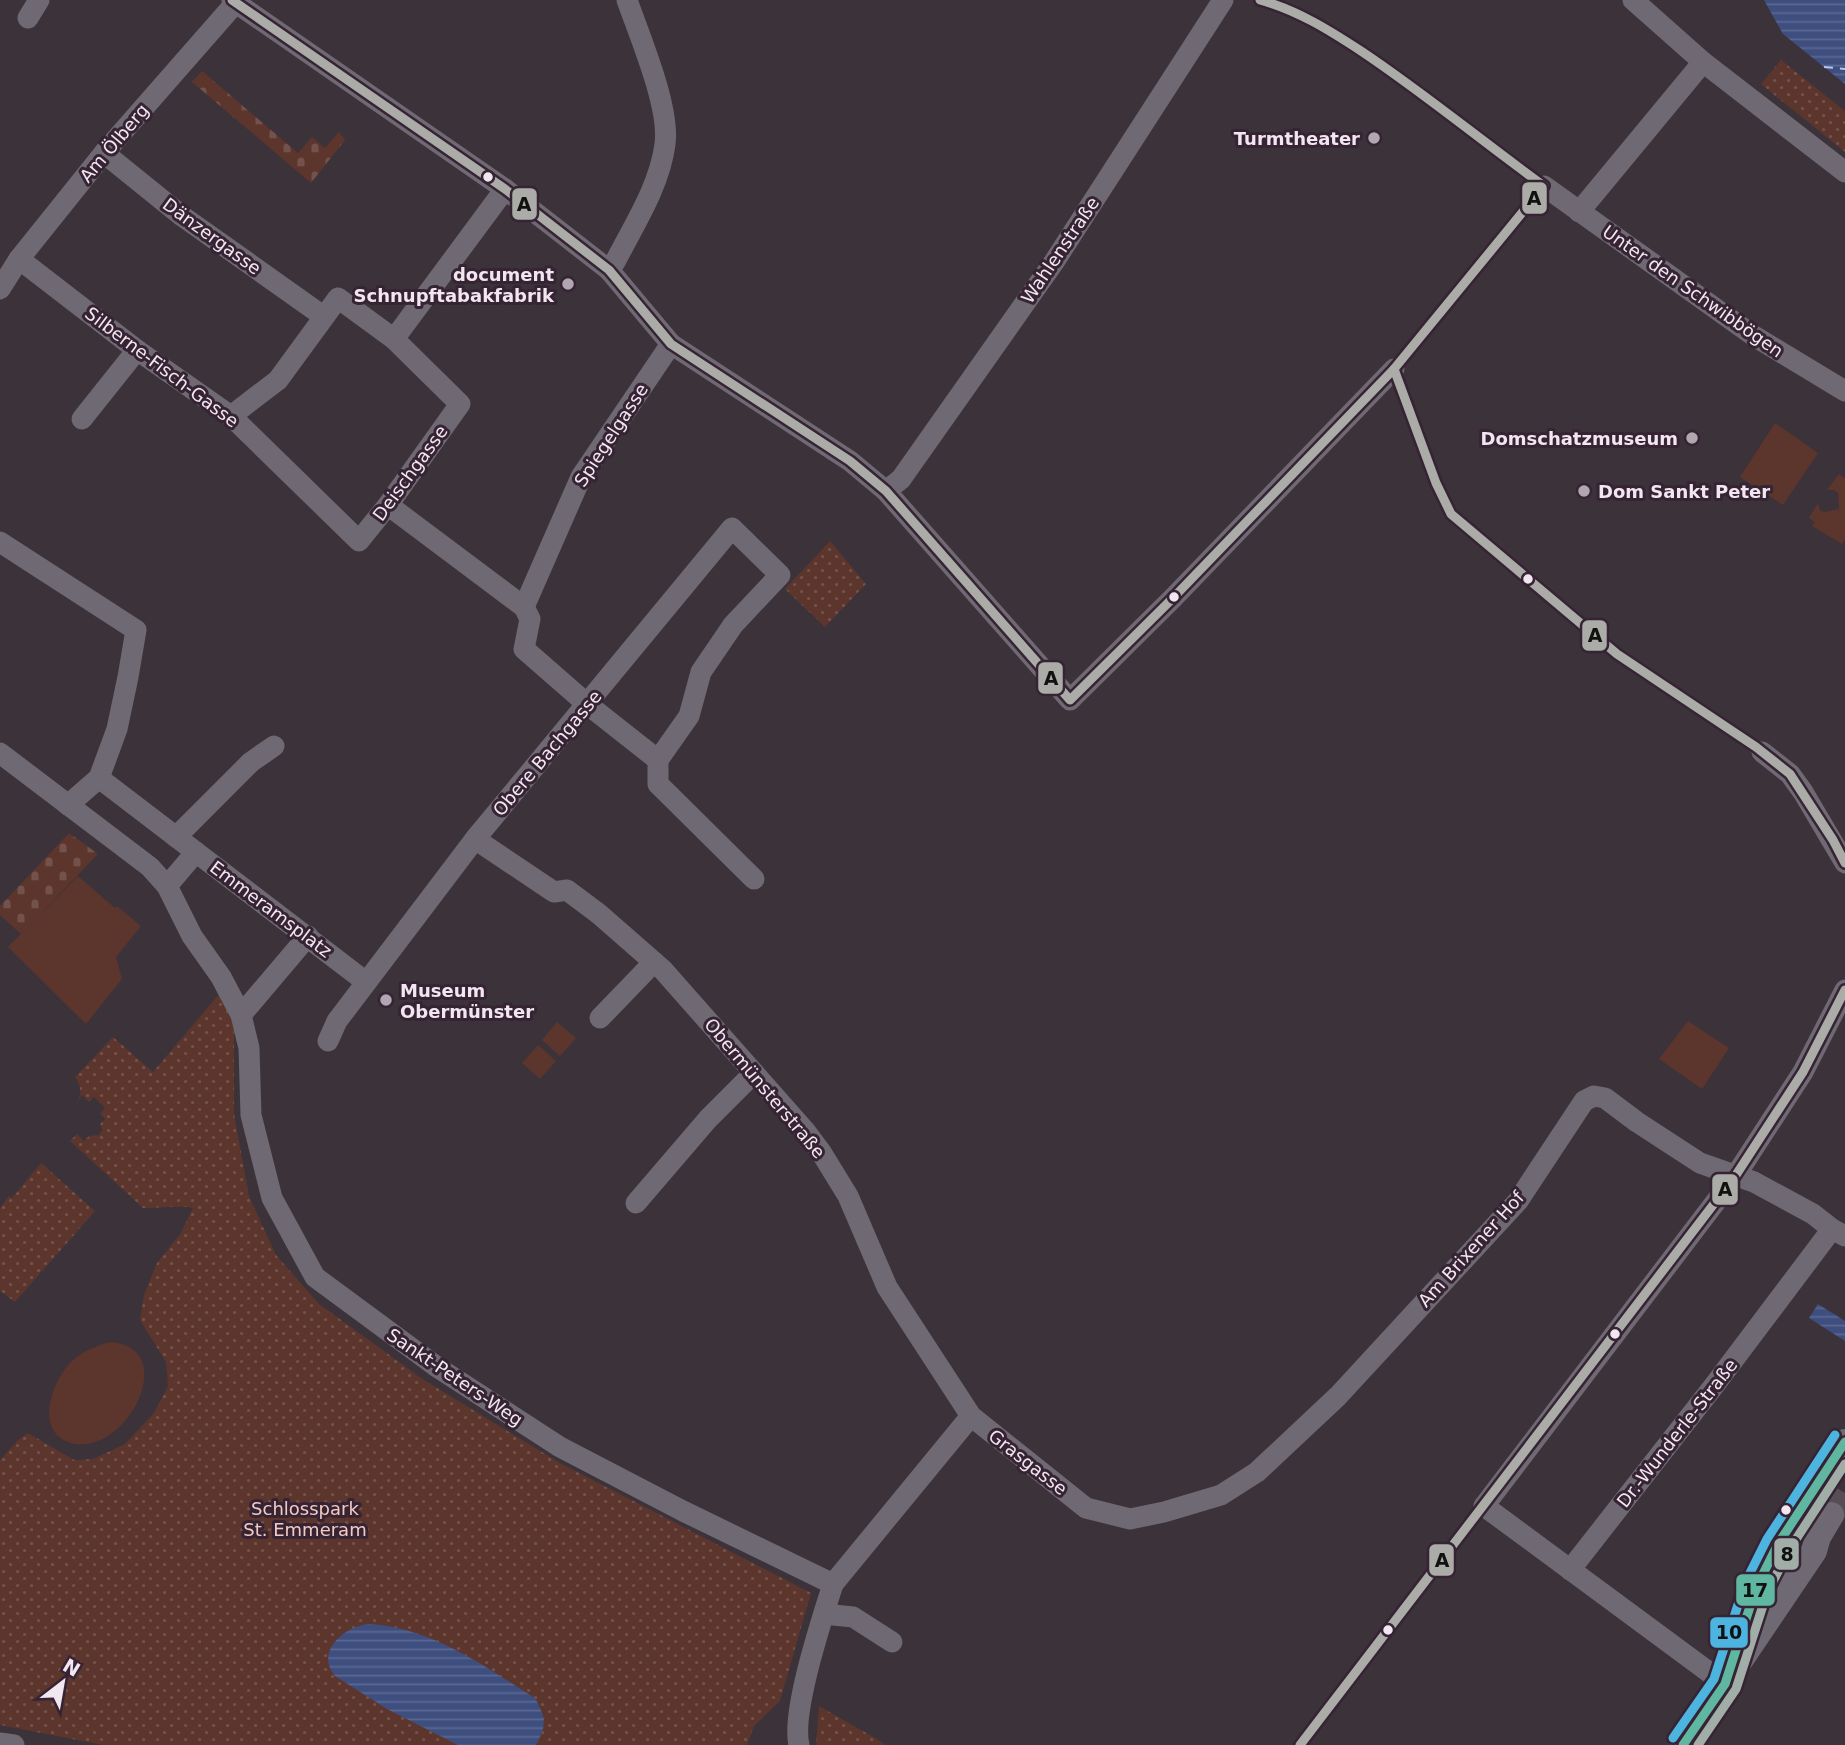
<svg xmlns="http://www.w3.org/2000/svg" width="1845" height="1745" font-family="'DejaVu Sans',sans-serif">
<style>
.green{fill:#5c352d}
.cemetery{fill:url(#cemetery-stones)}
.park{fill:url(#park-dots)}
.water{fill:url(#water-rules)}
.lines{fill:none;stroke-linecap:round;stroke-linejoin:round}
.ferry{stroke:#b3c7f8;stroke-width:2;stroke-dasharray:9 7;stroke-linecap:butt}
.tertiary-tunnel{stroke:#574d55;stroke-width:26;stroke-dasharray:26 13;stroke-linecap:butt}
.minor{stroke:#6e6972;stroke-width:21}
.tertiary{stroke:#6e6972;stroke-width:26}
.bus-1-casing{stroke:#362434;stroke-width:14}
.bus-2-casing{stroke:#362434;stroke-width:14}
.bus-3-casing{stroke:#362434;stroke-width:14}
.bus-4-casing{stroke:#362434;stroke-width:14}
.bus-1{stroke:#5fb7a1;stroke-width:9}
.bus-2{stroke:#ababa7;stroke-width:9}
.bus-3{stroke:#a1ada7;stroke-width:9}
.bus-4{stroke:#4db4e0;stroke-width:9}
.poi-dot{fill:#b2a7b0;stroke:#362434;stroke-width:2.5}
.bus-dot{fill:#f2e6f0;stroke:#362434;stroke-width:2.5}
.labels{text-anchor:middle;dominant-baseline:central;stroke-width:6;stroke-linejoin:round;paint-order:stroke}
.poi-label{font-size:18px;font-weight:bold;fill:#f2e6f0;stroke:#362434;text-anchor:end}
.street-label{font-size:18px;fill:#f2e6f0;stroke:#362434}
.park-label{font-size:18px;fill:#f3cac1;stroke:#362434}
.line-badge{stroke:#362434;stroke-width:2.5}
.pale-badge-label{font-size:19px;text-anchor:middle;font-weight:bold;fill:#111}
</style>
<defs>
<pattern id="cemetery-stones" width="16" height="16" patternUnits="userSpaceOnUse" patternTransform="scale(1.75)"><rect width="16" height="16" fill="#5c352d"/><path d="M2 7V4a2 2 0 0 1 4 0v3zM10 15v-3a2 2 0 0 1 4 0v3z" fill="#74524c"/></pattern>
<pattern id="park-dots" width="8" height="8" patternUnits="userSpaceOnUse" patternTransform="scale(1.75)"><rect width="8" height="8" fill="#5c352d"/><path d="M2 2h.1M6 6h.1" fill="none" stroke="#74524c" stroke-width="1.8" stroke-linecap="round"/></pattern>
<pattern id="water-rules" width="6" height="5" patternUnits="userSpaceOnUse" patternTransform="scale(1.75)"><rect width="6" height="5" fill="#3e4e7f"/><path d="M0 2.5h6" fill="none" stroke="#5a6891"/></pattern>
</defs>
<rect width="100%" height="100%" fill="#3c323a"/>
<g class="green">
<polygon points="1775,423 1818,453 1783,505 1740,477"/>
<polygon points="1839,474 1845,478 1845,539 1842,544 1812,526 1815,522 1809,518 1818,503 1820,510 1824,512 1839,509 1838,493 1834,490 1827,490"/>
<polygon points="78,876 115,908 117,906 141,926 116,957 122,979 86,1024 8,947"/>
<polygon points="1688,1021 1729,1048 1702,1089 1659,1059"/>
<polygon points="557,1022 576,1038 560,1056 542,1040"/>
<polygon points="538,1045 556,1061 540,1079 522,1063"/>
<path d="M110,1342C180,1346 130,1452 75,1444C32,1436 51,1381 72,1361C83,1351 96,1346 110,1342Z"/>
</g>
<g class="cemetery">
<polygon points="202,71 298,153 312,137 325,148 339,132 345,140 311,183 192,82"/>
<polygon points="69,833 98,854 21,934 0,915 0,906"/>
</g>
<g class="park">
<polygon points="1781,60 1845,111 1845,152 1761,84"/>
<polygon points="830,541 866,584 825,627 785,589"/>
<path d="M220,993L234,1027V1114L249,1196L276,1255L319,1304L424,1380L560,1463L811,1593L780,1701L754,1726L747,1745H103L0,1725V1460L19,1439L28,1433L74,1460L93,1459L125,1444L154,1413L168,1386L166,1362L140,1320L144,1295L157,1263L181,1233L193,1208C186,1205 154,1208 143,1208L70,1141L77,1134L84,1141L89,1136L99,1135L102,1130L100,1124L105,1119L100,1114L105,1108L94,1097L89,1102L82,1095L76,1105C82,1094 82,1088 75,1077L113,1037L153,1072Z"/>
<polygon points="41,1163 95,1211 15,1302 0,1291 0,1208 9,1196 12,1198"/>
<polygon points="819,1706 877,1739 885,1745 816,1745"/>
</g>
<g class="water">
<polygon points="1764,0 1845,0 1845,84 1783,34"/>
<polygon points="1818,1304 1845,1321 1845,1341 1809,1318"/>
<path d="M370,1624C432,1628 484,1666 535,1698C546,1718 547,1725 536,1745H458L387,1709L335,1676C314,1651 346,1625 370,1624Z"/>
</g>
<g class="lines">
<polyline class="ferry" points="1824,67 1845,69"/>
<polyline class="tertiary-tunnel" points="1831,1515 1845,1492"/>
<g class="minor">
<polyline points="232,0 505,189 609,270 671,344 850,461 886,491 1070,700 1173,598 1394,369"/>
<polyline points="1633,0 1703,62 1845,172"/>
<polyline points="28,18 39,0"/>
<polyline points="104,153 182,216 323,316"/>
<polyline points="1544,186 1754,336 1845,391"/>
<polyline points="1579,212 1703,62"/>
<polyline points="19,259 137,350 231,416 359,541 388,505 460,404 394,339 338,298 278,380 231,416"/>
<path d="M609,270L615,262C634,225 660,185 665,144C670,107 640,37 627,0"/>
<polyline points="0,289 19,259 104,153 238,0"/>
<polyline points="394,339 505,189"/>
<polyline points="82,419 137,350"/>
<polyline points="886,491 901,479 1054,262 1223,0"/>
<polyline points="388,505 524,607 530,619 524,649 587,704 658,760 658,784 754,879"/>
<polyline points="0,542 136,630 128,677 117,729 99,778 68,805"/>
<polyline points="524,607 581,477 671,344"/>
<polyline points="1762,752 1790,774 1803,792 1845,863"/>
<path d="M0,753L150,867L167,886L192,936L221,977L241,1015L249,1048L251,1115L272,1198L315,1277L437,1367L560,1447L683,1511L833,1584C822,1619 791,1712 799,1745"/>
<polyline points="99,778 366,982"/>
<polyline points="176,837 251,762 274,746"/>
<polyline points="475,839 554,892 567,890 599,914 663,970 806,1132 821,1152 848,1196 887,1287 971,1416 1086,1508 1130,1519 1164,1512 1221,1495 1257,1472 1338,1396 1518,1201 1584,1101 1594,1096 1605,1098 1637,1122 1700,1163 1754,1182 1813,1214 1832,1229 1845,1236"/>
<polyline points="167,886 196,852"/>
<polyline points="241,1015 308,936"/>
<polyline points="600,1018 654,962"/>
<polyline points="328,1041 337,1021 475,839 732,528 780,575 733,625 701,672 689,716 658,760"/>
<polyline points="636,1203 708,1119 754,1073"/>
<polyline points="1570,1570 1713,1387 1832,1229"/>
<polyline points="833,1584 971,1416"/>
<polyline points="824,1614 853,1617 892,1642"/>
<polyline points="1725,1684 1484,1506 1736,1175 1803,1072 1845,990"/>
<polyline points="0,1743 14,1745"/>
</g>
<g class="tertiary">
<polyline points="1733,1655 1762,1574 1778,1544 1845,1442"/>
<polyline points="1683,1745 1814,1551 1818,1537 1831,1515"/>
</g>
<g class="bus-1-casing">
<polyline id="bus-1" points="1683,1745 1725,1684 1756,1588 1778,1544 1845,1442"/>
</g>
<g class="bus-2-casing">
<g id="bus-2">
<path d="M232,0L505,189L609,270L671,344L850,461L886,491L1070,700L1173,598L1394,369L1544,186C1483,142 1424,93 1361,51C1329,30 1297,10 1260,0"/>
<polyline points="1394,369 1436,483 1451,514 1617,654 1756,747 1790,774 1833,840 1845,863"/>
<polyline points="1300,1745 1736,1175 1803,1072 1845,990"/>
</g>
</g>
<g class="bus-3-casing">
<polyline id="bus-3" points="1698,1745 1736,1689 1767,1593 1789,1550 1845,1464"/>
</g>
<g class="bus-4-casing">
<polyline id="bus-4" points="1673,1738 1714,1679 1745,1583 1767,1539 1835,1435"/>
</g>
<use href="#bus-1" class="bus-1"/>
<use href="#bus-2" class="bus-2"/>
<use href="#bus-3" class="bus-3"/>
<use href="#bus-4" class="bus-4"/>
</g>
<g class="poi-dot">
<circle cx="1374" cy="138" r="7"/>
<circle cx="568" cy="284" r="7"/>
<circle cx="1692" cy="438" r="7"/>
<circle cx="1584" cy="491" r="7"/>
<circle cx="386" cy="1000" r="7"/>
</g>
<g class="bus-dot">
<circle cx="488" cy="177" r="6"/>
<circle cx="1528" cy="579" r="6"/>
<circle cx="1174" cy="597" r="6"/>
<circle cx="1615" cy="1334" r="6"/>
<circle cx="1786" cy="1510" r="6"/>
<circle cx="1388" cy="1630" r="6"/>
</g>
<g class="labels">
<g class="poi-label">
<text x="1360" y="138">Turmtheater</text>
<text x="554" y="274">document<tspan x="554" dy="21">Schnupftabakfabrik</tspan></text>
<text x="1678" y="438">Domschatzmuseum</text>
<text x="1598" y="491" text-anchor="start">Dom Sankt Peter</text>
<text x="400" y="990" text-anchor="start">Museum<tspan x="400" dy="21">Obermünster</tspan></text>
</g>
<g class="street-label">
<text transform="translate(114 143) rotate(-50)">Am Ölberg</text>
<text transform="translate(212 236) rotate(36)">Dänzergasse</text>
<text transform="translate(1060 250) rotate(-56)">Wahlenstraße</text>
<text transform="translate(1693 291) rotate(35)">Unter den Schwibbögen</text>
<text transform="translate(162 367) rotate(37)">Silberne-Fisch-Gasse</text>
<text transform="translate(611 435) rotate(-57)">Spiegelgasse</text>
<text transform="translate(410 473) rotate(-54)">Deischgasse</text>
<text transform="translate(547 753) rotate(-50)">Obere Bachgasse</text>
<text transform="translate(271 909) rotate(37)">Emmeramsplatz</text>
<text transform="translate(765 1088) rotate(50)">Obermünsterstraße</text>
<text transform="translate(1471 1249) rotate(-48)">Am Brixener Hof</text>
<text transform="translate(455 1377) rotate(34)">Sankt-Peters-Weg</text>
<text transform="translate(1677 1433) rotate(-52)">Dr.-Wunderle-Straße</text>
<text transform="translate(1028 1462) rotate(38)">Grasgasse</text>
</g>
<g class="park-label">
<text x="305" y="1508">Schlosspark<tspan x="305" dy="21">St. Emmeram</tspan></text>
</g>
</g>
<g class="line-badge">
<rect x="1521" y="181" width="27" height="34" rx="7" fill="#ababa7"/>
<rect x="511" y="187" width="27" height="34" rx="7" fill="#ababa7"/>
<rect x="1581" y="619" width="27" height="33" rx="7" fill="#ababa7"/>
<rect x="1037" y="661" width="27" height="34" rx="7" fill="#ababa7"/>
<rect x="1711" y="1173" width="28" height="33" rx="7" fill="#ababa7"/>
<rect x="1773" y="1537" width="27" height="34" rx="7" fill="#a1ada7"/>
<rect x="1428" y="1543" width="27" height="34" rx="7" fill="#ababa7"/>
<rect x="1735" y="1573" width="41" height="34" rx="7" fill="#5fb7a1"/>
<rect x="1709" y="1616" width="40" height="33" rx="7" fill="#4db4e0"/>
</g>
<g class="pale-badge-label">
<text x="1534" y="205">A</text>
<text x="524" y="211">A</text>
<text x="1595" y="642">A</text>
<text x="1051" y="685">A</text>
<text x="1725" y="1196">A</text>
<text x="1787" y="1561">8</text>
<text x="1442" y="1567">A</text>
<text x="1755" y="1597">17</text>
<text x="1729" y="1639">10</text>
</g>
<g transform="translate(63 1682) rotate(31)" stroke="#362434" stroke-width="5" paint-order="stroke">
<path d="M0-5L12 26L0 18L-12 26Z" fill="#f2e6f0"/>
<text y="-10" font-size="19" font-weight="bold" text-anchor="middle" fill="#f2e6f0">N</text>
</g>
</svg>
